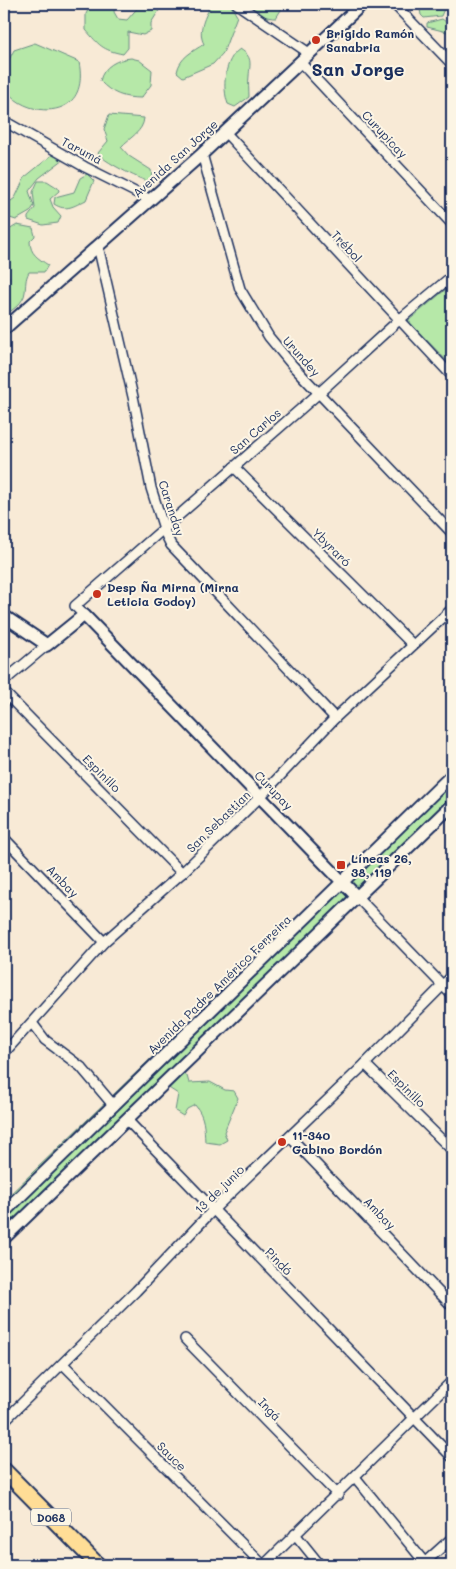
<svg xmlns="http://www.w3.org/2000/svg" width="456" height="1569" font-family="Mali,sans-serif">
<style>
.green{fill:#b6e8a8;stroke:#688c83}
.lines{fill:none;stroke-linecap:round;stroke-linejoin:round}
.minor-casing{stroke:#1b2f5e;stroke-width:12}
.tertiary-casing{stroke:#1b2f5e;stroke-width:15}
.primary-casing{stroke:#1b2f5e;stroke-width:18}
.minor{stroke:#fcf5e5;stroke-width:9}
.tertiary{stroke:#fcf5e5;stroke-width:11}
.primary{stroke:#ffdd96;stroke-width:14}
.poi-dot{fill:#c8321e;stroke:#fcf5e5;stroke-width:2}
.labels{text-anchor:middle;dominant-baseline:central;stroke-width:4;stroke-linejoin:round;paint-order:stroke}
.shield{fill:#fcf5e5;stroke:#5e6a86;stroke-width:1}
.shield-label{font-size:11px;font-weight:bold;fill:#1b2f5e}
.poi-label{font-size:12px;font-weight:bold;fill:#1b2f5e;stroke:#fcf5e5;text-anchor:start}
.street-label{font-size:12px;fill:#1b2f5e;stroke:#fcf5e5}
.district-label{font-size:18px;font-weight:bold;fill:#1b2f5e;stroke:#fcf5e5}
</style>
<rect width="100%" height="100%" fill="#f8ead6"/>
<filter id="ink" filterUnits="userSpaceOnUse"><feTurbulence type="fractalNoise" baseFrequency=".02" numOctaves="2"/><feDisplacementMap in="SourceGraphic" scale="10" xChannelSelector="R" yChannelSelector="G"/><feConvolveMatrix kernelMatrix="1 2 1 2 8 2 1 2 1" color-interpolation-filters="sRGB"/></filter>
<g filter="url(#ink)">
<g class="green">
<path d="M91,4H115L114,12L118,19L127,20L141,4H163L151,23V31L143,35L128,32V48L123,54C102,50 99,45 86,30V14Z"/>
<path d="M212,4H230L237,16L223,53L213,64L183,77L177,72C180,57 192,52 204,44C197,31 205,16 212,4Z"/>
<path d="M243,4H284V5L276,18C267,19 250,11 243,4Z"/>
<polygon points="419,4 446,4 441,16 424,18 421,15"/>
<polygon points="442,19 452,26 451,33 427,27 427,23"/>
<path d="M35,43L79,62C92,130 9,115 4,82C2,71 9,60 14,50Z"/>
<path d="M240,49C253,57 250,63 249,76C248,83 249,90 249,97L235,107L228,104C222,88 224,59 240,49Z"/>
<path d="M131,58L139,60L152,70L151,85L141,98C124,98 112,94 100,81C103,66 118,59 131,58Z"/>
<path d="M109,115L144,118C143,132 130,137 121,147L129,156L151,170L152,178L148,181C140,180 101,160 98,153L108,141L104,129Z"/>
<polygon points="57,151 64,159 39,178 29,191 34,206 30,212 16,220 4,216 4,206 15,198 25,177"/>
<path d="M87,174L94,181L86,200C74,206 66,212 54,204L55,197L74,192L80,178Z"/>
<polygon points="38,181 47,181 58,188 59,191 50,199 53,207 61,216 58,223 43,225 28,220 28,217 35,208 33,192"/>
<path d="M17,225L33,228L35,236L30,241C30,254 38,258 48,265L44,272H29C25,279 26,285 25,292C24,303 12,310 4,316V292L10,278L4,268V233Z"/>
<polygon points="452,284 452,366 408,321"/>
<polygon points="452,768 452,800 356,892 341,877 343,873"/>
<path d="M333,883L338,884L350,897L180,1073L187,1076L189,1083L210,1082L225,1090L234,1091L238,1098L224,1132L227,1140L220,1144L205,1142C204,1127 205,1117 195,1105L187,1109L183,1116L175,1111L178,1094L164,1085L4,1236V1200Z"/>
</g>
<g class="lines">
<g class="minor-casing">
<g id="minor">
<polyline points="237,4 309,53"/>
<polyline points="394,4 452,64"/>
<polyline points="300,62 452,224"/>
<polyline points="4,121 85,167 149,199"/>
<polyline points="225,132 452,376"/>
<polyline points="202,154 240,289 269,337 293,366 452,533"/>
<polyline points="98,246 134,401 151,488 166,535 171,545 192,567 335,718"/>
<polyline points="234,467 413,645"/>
<polyline points="84,615 75,606 319,393 399,320 452,276"/>
<polyline points="4,681 47,645"/>
<polyline points="4,692 182,873"/>
<polyline points="4,838 104,942"/>
<polyline points="358,898 452,995"/>
<polyline points="32,1023 45,1040 81,1067 114,1106"/>
<polyline points="4,1053 104,942 182,873 261,796 335,718 452,609"/>
<polyline points="365,1064 452,1150"/>
<polyline points="127,1120 452,1457"/>
<polyline points="290,1137 452,1306"/>
<polyline points="185,1339 338,1495"/>
<polyline points="63,1364 263,1565"/>
<polyline points="4,1421 136,1291 213,1210 365,1064 452,976"/>
<polyline points="355,1477 425,1563"/>
<polyline points="295,1534 320,1565"/>
<polyline points="264,1565 452,1381"/>
<polyline points="422,1565 452,1538"/>
</g>
</g>
<g class="tertiary-casing">
<g id="tertiary">
<polyline points="4,329 202,154 362,4"/>
<polyline points="4,616 47,645 84,615 358,898"/>
<polyline points="4,1212 452,775"/>
<polyline points="4,1238 452,805"/>
</g>
</g>
<g class="primary-casing">
<polyline id="primary" points="4,1470 98,1565"/>
</g>
<use href="#minor" class="minor"/>
<use href="#tertiary" class="tertiary"/>
<use href="#primary" class="primary"/>
</g>
</g>
<g class="poi-dot">
<circle cx="316" cy="40" r="5"/>
<circle cx="97" cy="594" r="5"/>
<rect x="336" y="860" width="10" height="10" rx="2.5"/>
<circle cx="282" cy="1142" r="5"/>
</g>
<g class="labels">
<rect class="shield" x="31" y="1508.5" width="40" height="17" rx="4"/>
<g class="shield-label">
<text x="51" y="1517">D068</text>
</g>
<g class="poi-label">
<text x="326" y="33">Brigido Ramón<tspan x="326" dy="14">Sanabria</tspan></text>
<text x="107" y="587">Desp Ña Mirna (Mirna<tspan x="107" dy="14">Leticia Godoy)</tspan></text>
<text x="351" y="858">Líneas 26,<tspan x="351" dy="14">38, 119</tspan></text>
<text x="292" y="1135">11-340<tspan x="292" dy="14">Gabino Bordón</tspan></text>
</g>
<g class="street-label">
<text transform="translate(385 134) rotate(47)">Curupicay</text>
<text transform="translate(82 150) rotate(28)">Tarumá</text>
<text transform="translate(175 158) rotate(-42)">Avenida San Jorge</text>
<text transform="translate(347 246) rotate(47)">Trébol</text>
<text transform="translate(302 356) rotate(48)">Urundey</text>
<text transform="translate(255 431) rotate(-41)">San Carlos</text>
<text transform="translate(172 508) rotate(72)">Caranday</text>
<text transform="translate(332 547) rotate(45)">Ybyraró</text>
<text transform="translate(102 773) rotate(45)">Espinillo</text>
<text transform="translate(274 790) rotate(46)">Curupay</text>
<text transform="translate(218 821) rotate(-44)">San Sebastian</text>
<text transform="translate(63 881) rotate(46)">Ambay</text>
<text transform="translate(219 984) rotate(-44)">Avenida Padre Américo Ferreira</text>
<text transform="translate(407 1088) rotate(45)">Espinillo</text>
<text transform="translate(219 1189) rotate(-44)">13 de junio</text>
<text transform="translate(380 1213) rotate(46)">Ambay</text>
<text transform="translate(279 1261) rotate(46)">Pindó</text>
<text transform="translate(270 1409) rotate(46)">Ingá</text>
<text transform="translate(172 1456) rotate(45)">Sauce</text>
</g>
<g class="district-label">
<text x="358" y="69">San Jorge</text>
</g>
</g>
<rect width="456" height="1569" fill="none" stroke="#fcf5e5" stroke-width="20"/>
<rect x="10" y="10" width="436" height="1549" fill="none" stroke="#1b2f5e" stroke-width="2" filter="url(#ink)"/>
</svg>
